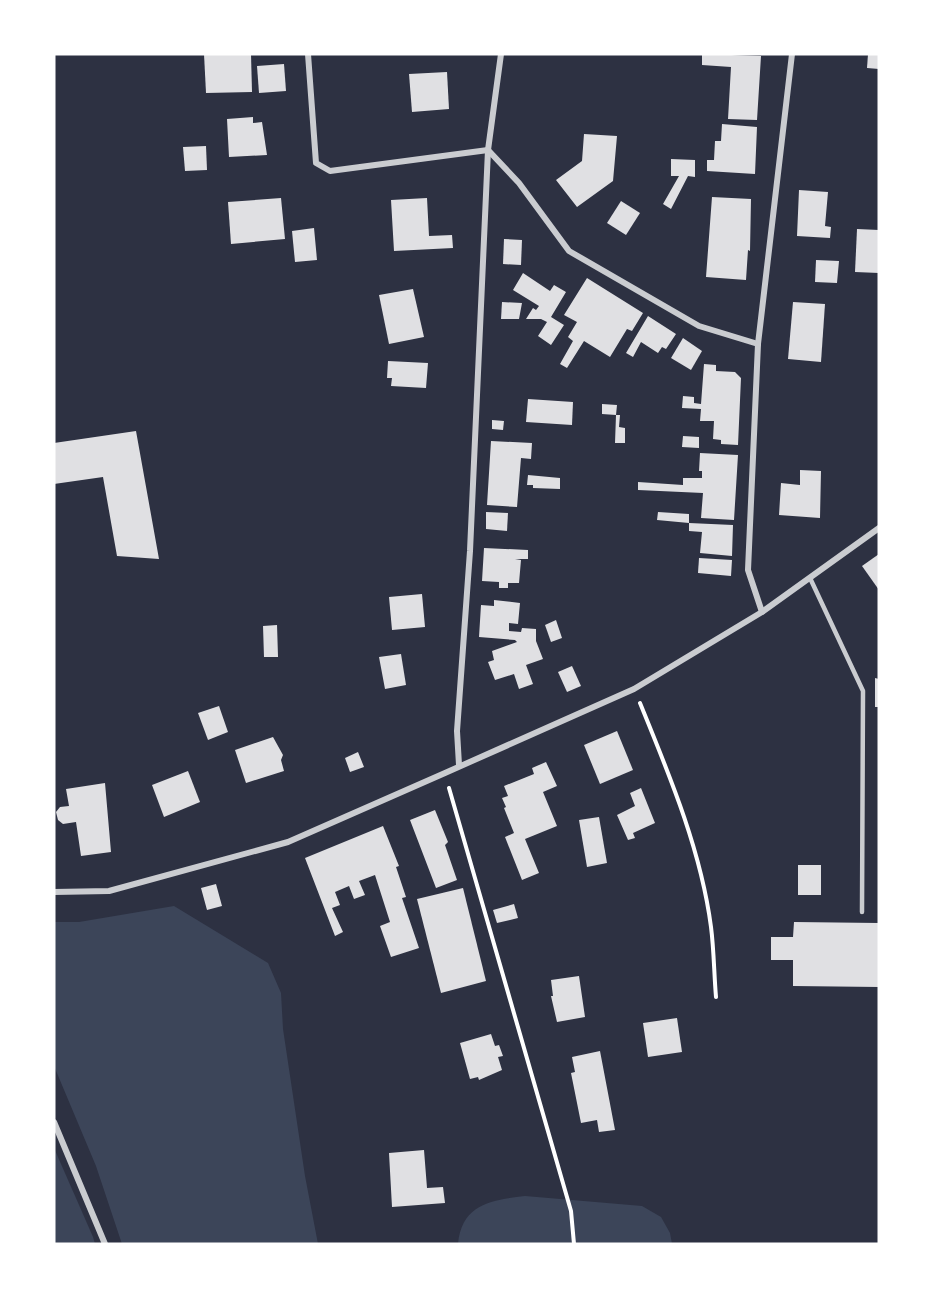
<svg xmlns="http://www.w3.org/2000/svg" width="933" height="1298" font-family="Poppins,sans-serif">
<style>
.green{fill:#3c4559}
.building{fill:#e0e0e3}
.lines{fill:none;stroke-linecap:round;stroke-linejoin:round}
.path{stroke:#fff;stroke-width:4}
.service{stroke:#caccd0;stroke-width:4.5}
.minor{stroke:#caccd0;stroke-width:6}
</style>
<rect width="100%" height="100%" fill="#2d3142"/>
<g class="green">
<polygon points="174,906 268,963 281,993 283,1029 305,1176 318,1244 122,1244 96,1166 54,1066 54,922 79,922"/>
<polygon points="54,1148 93,1237 95,1244 54,1244"/>
<path d="M525,1196L642,1206L661,1217L670,1233L672,1244H458C462,1203 493,1200 525,1196Z"/>
</g>
<g class="building">
<polygon points="204,54 251,54 252,92 206,93"/>
<polygon points="702,54 761,56 757,120 728,119 731,67 702,65"/>
<polygon points="868,54 879,54 879,69 867,68"/>
<polygon points="284,64 286,91 259,93 257,66"/>
<polygon points="447,72 449,109 412,112 409,74"/>
<polygon points="253,117 253,123 262,122 267,155 229,157 227,119"/>
<polygon points="722,124 757,127 755,174 707,171 707,160 714,160 715,141 721,141"/>
<polygon points="584,134 617,136 613,181 577,207 556,180 582,161"/>
<polygon points="206,146 207,170 185,171 183,147"/>
<polygon points="671,159 695,160 695,177 688,176 671,209 663,204 679,176 671,176"/>
<polygon points="799,190 828,192 825,226 831,227 830,238 797,236"/>
<polygon points="712,197 751,199 750,251 748,250 746,280 706,277"/>
<polygon points="281,198 285,239 231,244 228,202"/>
<polygon points="427,198 429,236 452,235 453,248 394,251 391,200"/>
<polygon points="621,201 640,213 626,235 607,223"/>
<polygon points="314,228 317,260 295,262 292,231"/>
<polygon points="857,229 879,230 879,273 855,272"/>
<polygon points="504,239 522,240 521,265 503,264"/>
<polygon points="816,260 839,261 837,283 815,282"/>
<polygon points="523,273 550,291 554,285 566,292 551,317 564,325 551,345 538,336 547,322 541,319 526,319 533,308 536,310 539,306 513,290"/>
<polygon points="587,278 643,313 632,331 627,329 610,357 584,341 567,368 560,364 573,341 568,337 577,322 564,315"/>
<polygon points="413,289 424,337 389,344 379,295"/>
<polygon points="502,302 522,303 519,319 501,319"/>
<polygon points="793,302 825,304 821,362 788,359"/>
<polygon points="648,316 676,334 666,349 662,347 658,353 641,342 633,357 626,353"/>
<polygon points="683,338 702,351 691,370 671,358"/>
<polygon points="388,361 428,363 426,388 391,386 392,378 387,378"/>
<polygon points="704,364 716,365 716,371 735,372 741,378 738,445 721,444 721,440 713,439 714,421 700,421 701,409 682,408 683,396 694,397 694,403 701,404"/>
<polygon points="528,399 573,402 572,425 526,422"/>
<polygon points="602,404 617,405 616,415 602,414"/>
<polygon points="616,415 620,415 619,427 625,428 625,443 615,443"/>
<polygon points="492,420 504,421 503,430 492,429"/>
<polygon points="136,431 159,559 117,556 103,477 54,484 54,443"/>
<polygon points="683,436 699,437 699,448 682,447"/>
<polygon points="491,441 532,443 531,459 521,458 517,507 487,505"/>
<polygon points="700,453 738,455 734,520 701,518 703,493 638,490 638,482 683,485 683,478 702,478 702,471 699,471"/>
<polygon points="800,470 821,471 820,518 779,515 781,483 800,485"/>
<polygon points="528,475 560,478 560,489 533,488 533,485 527,485"/>
<polygon points="486,512 508,513 507,531 486,529"/>
<polygon points="658,512 689,514 689,523 657,520"/>
<polygon points="689,523 733,525 732,556 700,553 702,532 689,531"/>
<polygon points="484,548 528,550 528,559 515,559 521,560 519,583 508,583 508,588 499,588 499,582 482,581"/>
<polygon points="879,554 879,590 862,566"/>
<polygon points="699,558 732,560 731,576 698,573"/>
<polygon points="422,594 425,627 392,630 389,597"/>
<polygon points="494,600 520,603 518,624 509,623 509,631 521,632 522,628 536,629 536,641 543,659 526,665 533,684 519,689 514,674 495,680 488,662 494,660 492,651 517,642 515,640 479,637 481,605 494,606"/>
<polygon points="556,620 562,638 551,642 545,625"/>
<polygon points="277,625 278,657 264,657 263,626"/>
<polygon points="401,654 406,685 385,689 379,657"/>
<polygon points="572,666 581,686 567,692 558,672"/>
<polygon points="875,678 879,679 879,707 875,707"/>
<polygon points="219,706 228,732 208,740 198,713"/>
<polygon points="617,731 633,770 600,784 584,745"/>
<polygon points="273,737 283,755 281,760 284,771 246,783 235,750"/>
<polygon points="358,752 364,767 350,772 345,758"/>
<polygon points="546,762 557,786 543,792 557,826 525,839 539,873 522,880 505,837 514,833 504,808 506,807 502,798 508,796 504,786 534,774 532,768"/>
<polygon points="188,771 200,802 164,817 152,785"/>
<polygon points="105,783 111,852 81,856 76,822 63,824 58,820 56,812 60,807 69,806 66,789"/>
<polygon points="641,788 655,823 633,833 635,838 628,840 617,815 635,806 630,793"/>
<polygon points="435,810 448,842 445,845 457,880 436,888 410,820"/>
<polygon points="599,817 607,863 587,867 579,820"/>
<polygon points="383,826 399,866 396,867 406,897 402,898 419,948 391,957 380,926 390,922 375,875 359,881 365,895 354,899 349,886 335,892 340,905 332,908 343,932 335,936 305,858"/>
<rect x="798" y="865" width="23" height="30"/>
<polygon points="216,884 222,906 207,910 201,888"/>
<polygon points="463,888 486,981 441,993 417,899"/>
<polygon points="514,904 518,918 497,923 493,910"/>
<polygon points="794,922 879,923 879,987 793,986 793,960 771,960 771,937 793,937"/>
<polygon points="579,976 585,1017 557,1022 551,996 553,996 551,980"/>
<polygon points="677,1018 682,1052 648,1057 643,1023"/>
<polygon points="491,1034 495,1046 499,1045 503,1056 498,1057 502,1070 479,1080 478,1077 470,1079 460,1043"/>
<polygon points="600,1051 615,1130 599,1132 597,1120 581,1123 571,1073 575,1072 572,1057"/>
<polygon points="424,1150 427,1188 443,1187 445,1203 392,1207 389,1153"/>
</g>
<g class="lines">
<g class="path">
<path d="M640,703C669,774 701,850 711,927C714,950 714,974 716,997"/>
<polyline points="449,788 571,1211 574,1244"/>
</g>
<polyline class="service" points="810,578 863,691 862,912"/>
<g class="minor">
<polyline points="308,54 316,163 330,171 488,150 519,183 569,251 699,326 758,344"/>
<polyline points="762,612 748,570 758,344 792,54"/>
<polyline points="459,765 457,731 470,551 488,150 501,54"/>
<polyline points="54,892 109,891 288,842 445,773 634,689 762,612 879,528"/>
<polyline points="54,1122 105,1244"/>
</g>
</g>
<rect width="933" height="1298" fill="none" stroke="#ffffff" stroke-width="111"/>
</svg>
